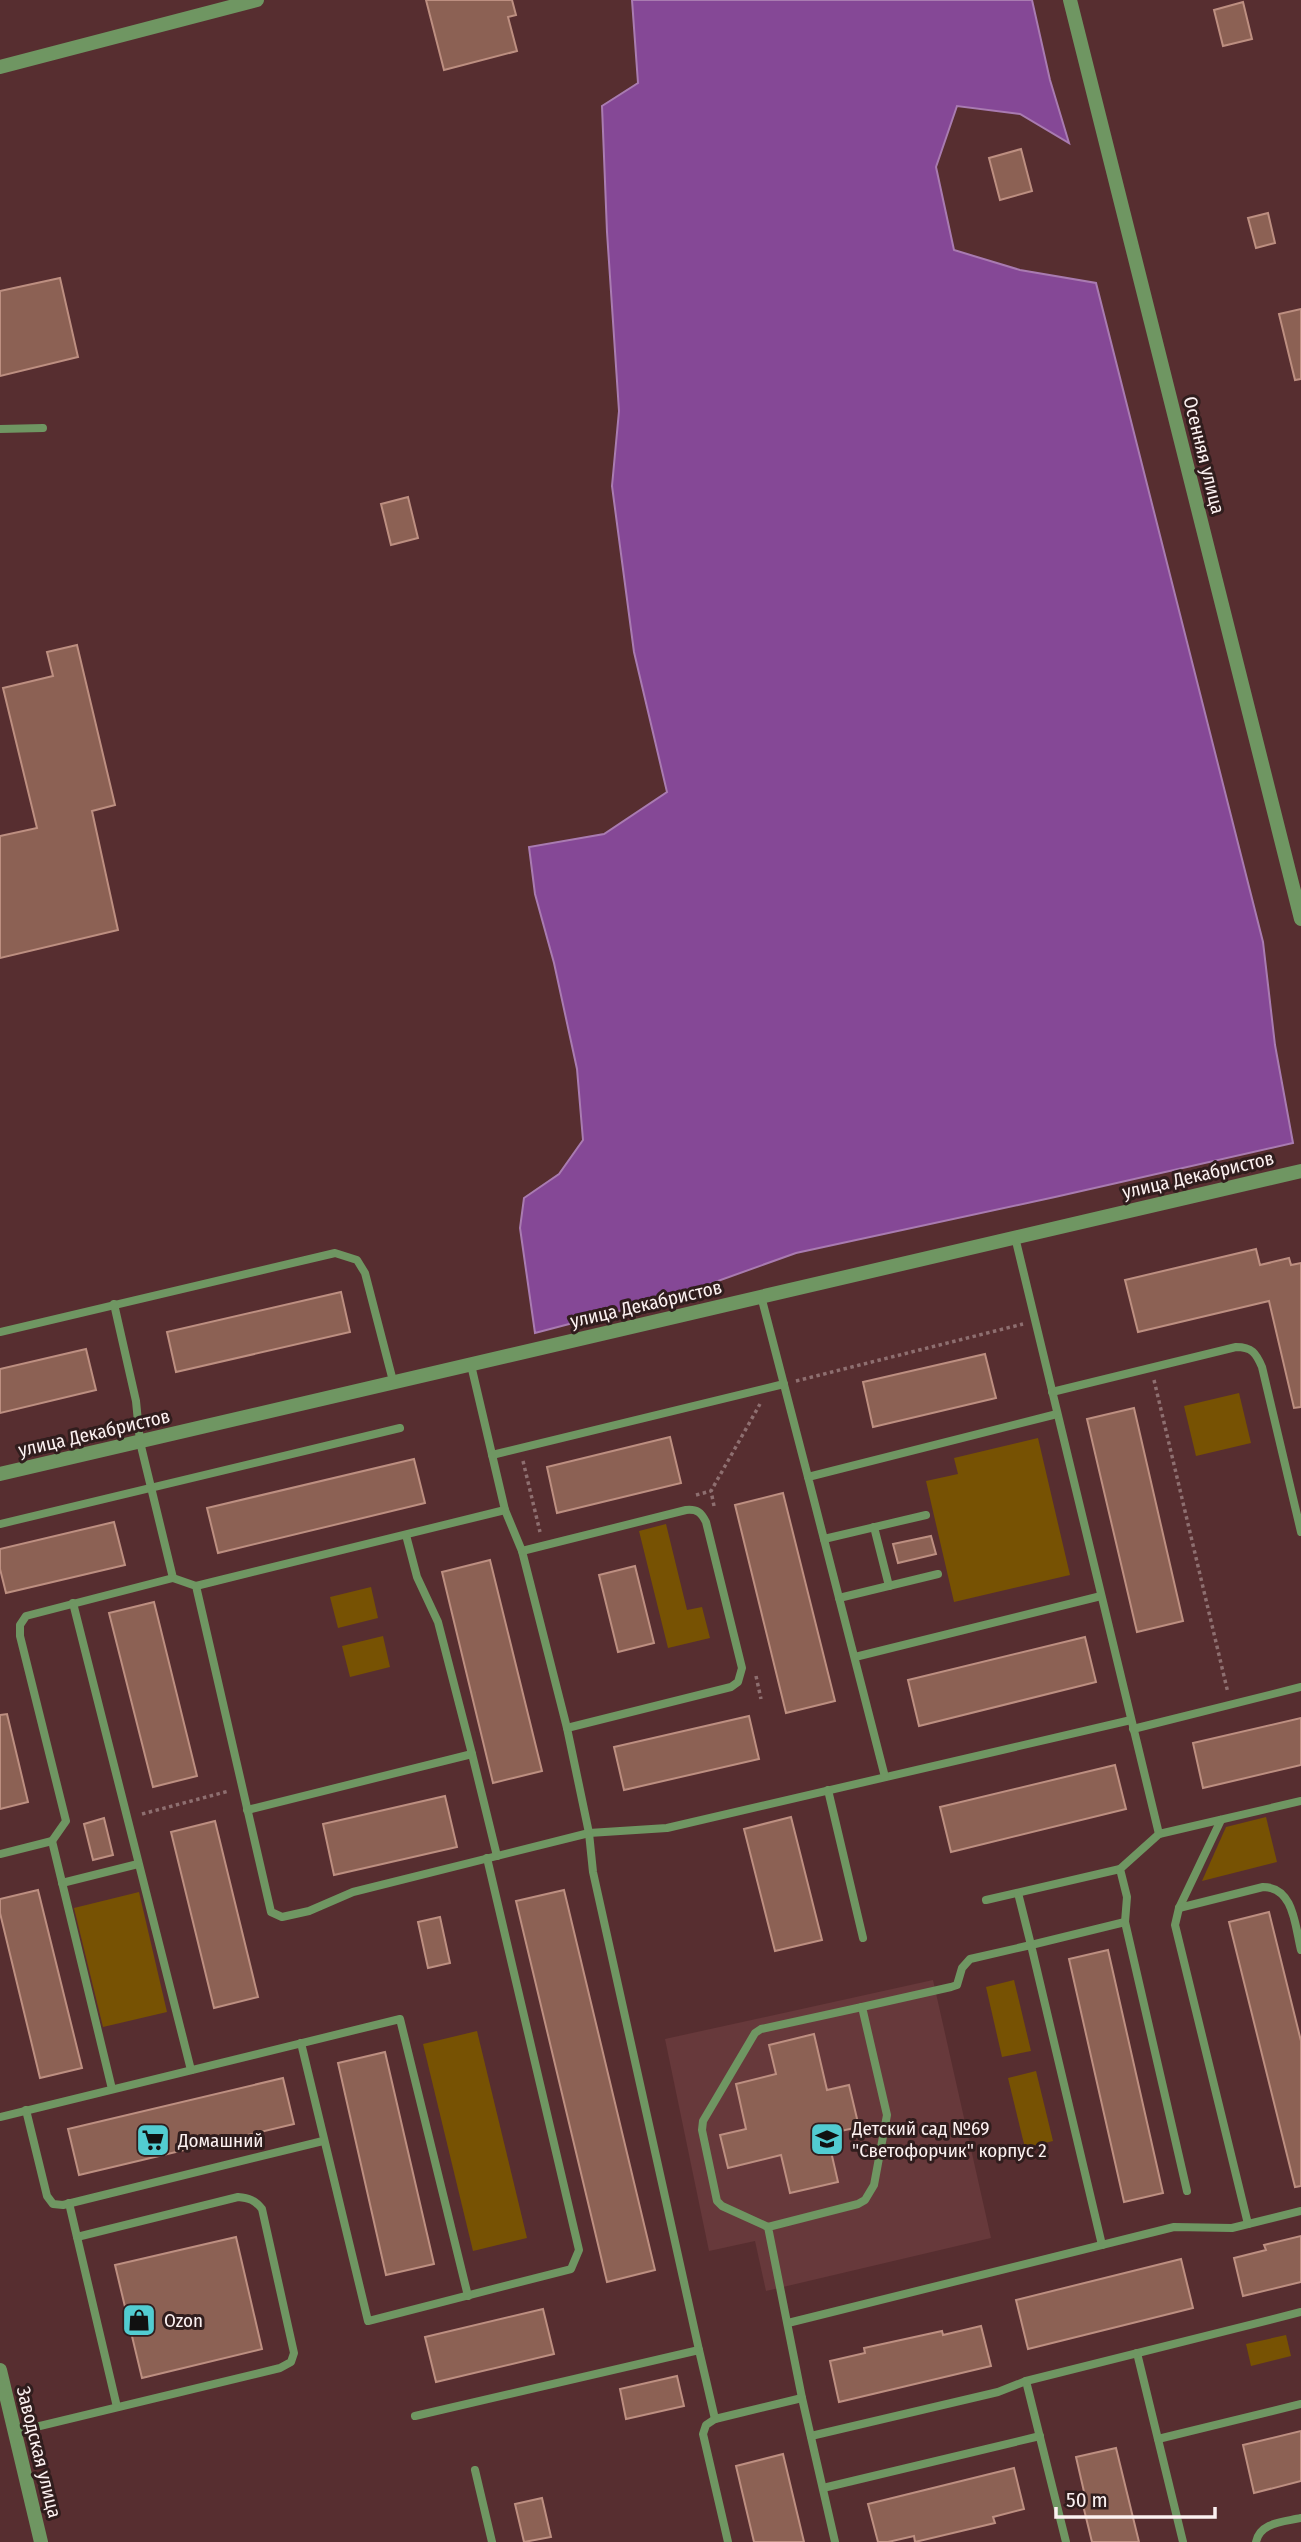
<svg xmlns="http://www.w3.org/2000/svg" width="1301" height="2542" font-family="'Fira Sans Condensed',sans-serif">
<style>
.built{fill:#67393b}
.green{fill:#775203}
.water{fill:#854896;stroke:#a97bb1;stroke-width:2}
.building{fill:#8c6154;stroke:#bd8f81;stroke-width:2}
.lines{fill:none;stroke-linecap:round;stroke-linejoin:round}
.path{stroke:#8e6f70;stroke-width:3.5;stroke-dasharray:3.5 3.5;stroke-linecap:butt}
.service{stroke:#6f9662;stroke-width:8}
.minor{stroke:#6f9662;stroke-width:14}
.tertiary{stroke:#6f9662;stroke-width:14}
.labels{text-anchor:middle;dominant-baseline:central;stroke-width:6;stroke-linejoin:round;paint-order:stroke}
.street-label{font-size:19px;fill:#fcf1f1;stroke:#301d1d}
.poi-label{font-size:19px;fill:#fcf1f1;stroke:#301d1d;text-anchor:start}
</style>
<rect width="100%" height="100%" fill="#572e30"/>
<polygon class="built" points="933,1980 991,2238 766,2291 755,2241 709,2251 665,2039"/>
<g class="green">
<polygon points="1239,1393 1251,1443 1196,1456 1184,1406"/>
<polygon points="1038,1438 1070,1575 954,1602 926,1481 958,1474 954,1458"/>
<polygon points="666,1524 687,1610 702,1607 710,1638 668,1648 639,1531"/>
<polygon points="371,1587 378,1618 338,1628 330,1597"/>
<polygon points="383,1636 390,1667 350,1677 342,1646"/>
<polygon points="1266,1817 1277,1862 1202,1881 1226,1827"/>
<polygon points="139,1892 167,2012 103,2027 74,1908"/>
<polygon points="1014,1980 1031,2051 1002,2057 986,1987"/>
<polygon points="477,2031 527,2238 473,2251 423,2044"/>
<polygon points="1036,2071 1053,2141 1025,2148 1008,2078"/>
<polygon points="1286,2335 1291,2356 1251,2366 1246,2344"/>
</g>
<polygon class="water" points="632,0 1032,0 1050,80 1069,143 1020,114 957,106 936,167 954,250 1020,270 1096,283 1263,942 1275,1045 1293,1143 1055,1197 796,1253 676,1296 535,1333 520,1228 524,1198 559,1174 583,1140 577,1069 554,963 535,894 529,847 604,834 667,792 634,652 612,486 619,411 607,232 602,106 638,83"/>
<g class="building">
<polygon points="426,0 512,0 516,15 508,17 517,51 444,70"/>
<polygon points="1243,2 1252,39 1223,46 1214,10"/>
<polygon points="1021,149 1032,191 1000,200 989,158"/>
<polygon points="1268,213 1275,243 1256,248 1248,218"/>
<polygon points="60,278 78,357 0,376 0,291"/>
<polygon points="1301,309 1301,379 1295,380 1279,314"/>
<polygon points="408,497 418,538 391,545 381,504"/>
<polygon points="77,645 115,805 92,811 118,930 0,958 0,836 37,828 3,688 53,676 47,652"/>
<polygon points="1256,1249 1260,1265 1289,1258 1291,1265 1301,1263 1301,1407 1294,1408 1269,1301 1138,1332 1125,1280"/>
<polygon points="341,1292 350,1332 176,1372 167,1332"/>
<polygon points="86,1349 96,1390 0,1413 0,1369"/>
<polygon points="985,1354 996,1398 873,1427 863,1382"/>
<polygon points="1134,1408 1183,1621 1137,1632 1087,1419"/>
<polygon points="670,1437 681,1483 557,1513 547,1467"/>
<polygon points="414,1459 425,1503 218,1553 207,1508"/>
<polygon points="783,1493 835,1701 786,1713 735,1505"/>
<polygon points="114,1522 125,1565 6,1593 0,1569 0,1549"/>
<polygon points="931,1536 936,1554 898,1563 893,1544"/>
<polygon points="490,1560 542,1771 493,1783 442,1572"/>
<polygon points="635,1566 654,1643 618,1652 599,1575"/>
<polygon points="154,1602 197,1776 153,1787 109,1613"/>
<polygon points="1085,1637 1096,1682 919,1726 908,1680"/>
<polygon points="7,1714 28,1802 0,1809 0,1715"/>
<polygon points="749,1716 759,1759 624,1790 614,1747"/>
<polygon points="1301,1718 1301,1765 1203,1788 1193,1743"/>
<polygon points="1115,1765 1126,1809 951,1852 940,1807"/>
<polygon points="445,1796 457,1847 334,1875 323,1824"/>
<polygon points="791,1817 822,1940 775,1951 744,1829"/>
<polygon points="104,1818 113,1855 93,1860 84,1824"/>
<polygon points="215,1821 258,1997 214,2008 171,1832"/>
<polygon points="38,1890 82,2068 40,2078 0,1913 0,1899"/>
<polygon points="564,1890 655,2270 607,2282 516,1901"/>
<polygon points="1269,1912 1301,2041 1301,2186 1295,2187 1229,1922"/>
<polygon points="440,1917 450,1963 428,1968 418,1922"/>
<polygon points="1108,1950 1163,2193 1124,2202 1069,1959"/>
<polygon points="814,2034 827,2090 849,2085 859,2127 827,2134 838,2182 790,2193 781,2155 728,2168 720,2135 746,2129 736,2084 776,2074 769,2045"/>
<polygon points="385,2052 434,2264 386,2275 338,2063"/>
<polygon points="283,2078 294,2124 79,2175 68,2129"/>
<polygon points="1301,2236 1301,2282 1243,2296 1234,2258 1266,2250 1264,2245"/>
<polygon points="236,2237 262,2349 142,2378 115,2265"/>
<polygon points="1181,2259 1193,2308 1028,2349 1016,2300"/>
<polygon points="543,2309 554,2354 436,2382 425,2337"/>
<polygon points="981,2326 991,2366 839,2402 830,2361 865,2353 864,2348 942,2331 943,2335"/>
<polygon points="677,2376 684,2406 626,2419 620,2389"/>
<polygon points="1301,2431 1301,2481 1254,2493 1243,2445"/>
<polygon points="1116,2448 1139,2542 1092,2542 1081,2497 1085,2496 1076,2457"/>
<polygon points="783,2454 804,2542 754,2542 736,2466"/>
<polygon points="1014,2468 1024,2509 993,2517 995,2523 915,2542 914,2536 888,2542 878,2542 868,2504"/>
<polygon points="542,2498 551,2537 524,2542 515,2504"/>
</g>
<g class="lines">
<g class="path">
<polyline points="1154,1380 1228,1693"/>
<polyline points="796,1381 1023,1324"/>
<polyline points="523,1461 540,1532"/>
<polyline points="696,1495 711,1491"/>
<polyline points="714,1506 711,1491 760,1404"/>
<polyline points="756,1676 761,1699"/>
<polyline points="142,1814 229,1791"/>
</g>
<g class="service">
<polyline points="0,429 43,428"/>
<polyline points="1015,1237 1159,1834"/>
<polyline points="761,1296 808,1477"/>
<polyline points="114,1304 136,1401 140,1442 173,1578 196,1586 271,1912 282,1917 309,1911 353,1892 589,1833 667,1828 1131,1720"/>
<polyline points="0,1332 335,1253 357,1260 365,1273 393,1381"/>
<polyline points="471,1365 505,1510 522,1551 567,1728 589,1833 593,1872 699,2350"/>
<path d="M1052,1392L1236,1347C1252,1347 1256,1353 1262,1367L1301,1532"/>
<polyline points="492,1455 784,1384"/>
<polyline points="0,1524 400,1428"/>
<polyline points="874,1527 889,1586"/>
<polyline points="824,1539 926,1515"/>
<path d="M522,1551L686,1510C697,1509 701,1512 706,1522L742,1668L738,1682L731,1687L567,1728"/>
<polyline points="196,1586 505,1510"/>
<polyline points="839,1598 938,1574"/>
<polyline points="73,1603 191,2070"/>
<polyline points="855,1657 1101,1596"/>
<polyline points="1133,1729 1301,1687"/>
<polyline points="472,1754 497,1856"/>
<polyline points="885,1777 808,1477 1057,1414"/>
<polyline points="828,1790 863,1938"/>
<polyline points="247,1810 472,1754 438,1622 417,1577 406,1535"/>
<polyline points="1221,1820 1179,1908 1175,1925 1248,2224"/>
<polyline points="52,1841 112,2089"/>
<polyline points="0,1854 52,1841 66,1821 20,1636 20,1625 26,1616 173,1578"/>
<polyline points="62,1883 138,1864"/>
<polyline points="986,1900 1120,1869"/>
<path d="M1179,1908L1263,1887C1294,1887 1295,1926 1301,1950"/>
<polyline points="301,2043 368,2321 571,2269 579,2250 487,1858"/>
<polyline points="26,2110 47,2196 53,2204 63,2205 323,2141"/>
<polyline points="0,2117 400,2019 468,2296"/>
<polyline points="1187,2191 1125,1922 1127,1897 1120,1869 1159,1834 1301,1801"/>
<polyline points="69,2203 117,2407"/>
<polyline points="768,2227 722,2206 717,2201 702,2130 703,2121 755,2033 761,2029 862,2007"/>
<polyline points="1102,2245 1031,1945 1125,1922"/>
<polyline points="788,2323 1174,2227 1232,2228 1301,2211"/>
<polyline points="1137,2353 1183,2542"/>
<polyline points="1026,2381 1066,2542"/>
<polyline points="415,2416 699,2350 715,2419"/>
<path d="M15,2432L280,2368L291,2362L294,2353L262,2209C255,2200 249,2198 238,2197L77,2237"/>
<polyline points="811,2436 998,2392 1026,2381 1301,2312"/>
<polyline points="1158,2439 1301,2404"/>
<polyline points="475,2470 492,2542"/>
<polyline points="823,2488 1040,2436"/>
<polyline points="728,2542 703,2434 706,2425 715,2419 802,2398"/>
<polyline points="835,2542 802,2398 768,2227 858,2204 865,2200 874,2185 887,2115 862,2007 951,1987 957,1985 962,1968 970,1959 1031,1945 1018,1893"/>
<path d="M1256,2542C1260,2522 1284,2522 1301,2518"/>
</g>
<g class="minor">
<polyline points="1070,0 1301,919"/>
<polyline points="0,67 257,0"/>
<polyline points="0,1474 1301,1171"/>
</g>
<polyline class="tertiary" points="0,2370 41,2542"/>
</g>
<defs>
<g id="school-square" transform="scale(1.75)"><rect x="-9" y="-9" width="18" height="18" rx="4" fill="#52ccd1" stroke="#301d1d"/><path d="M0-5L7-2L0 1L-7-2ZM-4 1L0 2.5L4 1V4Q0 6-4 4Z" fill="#111"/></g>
<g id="supermarket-square" transform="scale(1.75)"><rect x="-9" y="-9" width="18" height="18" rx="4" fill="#52ccd1" stroke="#301d1d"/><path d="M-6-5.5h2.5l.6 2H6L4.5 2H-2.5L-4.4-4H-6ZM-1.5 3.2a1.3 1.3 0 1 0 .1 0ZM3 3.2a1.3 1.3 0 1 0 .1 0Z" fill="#111"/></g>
<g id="shop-square" transform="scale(1.75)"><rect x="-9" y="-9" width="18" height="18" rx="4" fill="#52ccd1" stroke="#301d1d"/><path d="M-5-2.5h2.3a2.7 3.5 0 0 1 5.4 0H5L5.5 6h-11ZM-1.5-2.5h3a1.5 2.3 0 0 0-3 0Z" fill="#111"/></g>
</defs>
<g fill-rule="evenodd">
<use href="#school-square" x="827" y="2139"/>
<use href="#supermarket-square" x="153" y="2140"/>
<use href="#shop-square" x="139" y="2320"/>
</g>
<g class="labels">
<g class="street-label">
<text transform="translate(1204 455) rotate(76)">Осенняя улица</text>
<text transform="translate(1198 1175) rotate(-13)">улица Декабристов</text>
<text transform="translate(646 1304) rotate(-13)">улица Декабристов</text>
<text transform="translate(94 1433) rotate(-13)">улица Декабристов</text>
<text transform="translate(39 2452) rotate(76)">Заводская улица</text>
</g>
<g class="poi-label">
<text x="852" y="2128">Детский сад №69<tspan x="852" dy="22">"Светофорчик" корпус 2</tspan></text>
<text x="178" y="2140">Домашний</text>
<text x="164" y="2320">Ozon</text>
</g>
</g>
<path d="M1056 2507v10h159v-10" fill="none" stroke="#fcf1f1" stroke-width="3.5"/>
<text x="1066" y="2507" font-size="21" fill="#fcf1f1" stroke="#301d1d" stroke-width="5" paint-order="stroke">50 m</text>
</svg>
